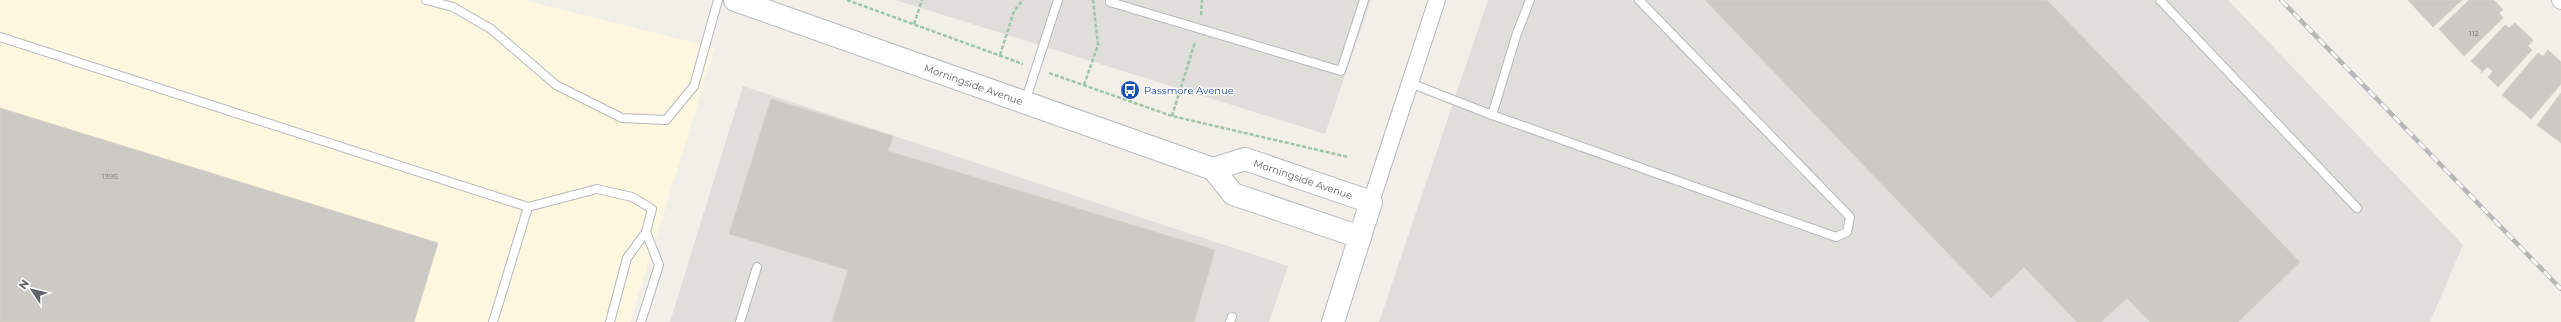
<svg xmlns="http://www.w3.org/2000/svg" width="2561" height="322" font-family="Montserrat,sans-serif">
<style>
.commercial{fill:#fef7e0}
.industrial{fill:#e0deda}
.building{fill:#cccac5;stroke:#d6d1c6}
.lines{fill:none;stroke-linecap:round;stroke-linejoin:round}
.lane-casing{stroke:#b5b8bc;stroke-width:10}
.street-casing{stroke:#b5b8bc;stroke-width:18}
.secondary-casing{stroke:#b6babf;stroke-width:24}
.path{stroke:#9cc7a9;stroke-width:2.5;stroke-dasharray:4 2;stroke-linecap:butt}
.lane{stroke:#fff;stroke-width:8}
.street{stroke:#fff;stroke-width:16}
.secondary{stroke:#fff;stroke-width:22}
.rail-casing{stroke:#b6b7b8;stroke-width:4.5}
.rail{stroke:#fff;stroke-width:3;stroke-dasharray:9;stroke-linecap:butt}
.labels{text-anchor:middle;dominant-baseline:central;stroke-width:3;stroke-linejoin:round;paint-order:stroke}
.number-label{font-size:8px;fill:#7a7d7f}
.street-label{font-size:10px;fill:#5f6368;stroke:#fff}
.transit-label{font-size:10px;fill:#164399;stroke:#fff;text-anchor:start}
</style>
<rect width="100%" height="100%" fill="#f1efe8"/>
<polygon class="commercial" points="0,0 523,0 715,48 630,322 0,322"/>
<g class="industrial">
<polygon points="895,0 1371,0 1325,134"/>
<polygon points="1488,0 2228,0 2463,245 2430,322 1379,322"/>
<polygon points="743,86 1288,266 1269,322 670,322"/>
</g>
<g class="building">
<polygon points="1705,0 2047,0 2300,262 2238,322 2150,322 2127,298 2101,322 2077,322 2024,267 1991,298"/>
<polygon points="2408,0 2462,0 2433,27"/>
<polygon points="2469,0 2494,0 2503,10 2499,13 2503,18 2464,56 2439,29"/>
<polygon points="2515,23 2533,40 2528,46 2532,50 2498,87 2488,77 2493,71 2487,67 2481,73 2482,71 2471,61 2505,25 2509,28"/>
<polygon points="2548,50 2561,62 2561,84 2531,119 2502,95 2538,53 2543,56"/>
<polygon points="2561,93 2561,143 2537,125"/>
<polygon points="771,99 893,136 888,151 1215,250 1194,322 832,322 848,270 729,234"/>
<polygon points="0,108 438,243 414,322 0,322"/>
</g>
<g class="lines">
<g class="lane-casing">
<g id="lane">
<polyline points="426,0 453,7 491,29 556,85 622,118 666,120 694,86 718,0"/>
<polyline points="1111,0 1110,2 1341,71 1364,0"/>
<polyline points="2160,0 2357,208"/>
<polyline points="0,37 528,207 597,189 632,197 652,209 646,232 627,258 610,322"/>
<polyline points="1410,83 1492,115 1836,237 1847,232 1850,217 1639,0"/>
<polyline points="1025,102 1058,0"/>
<polyline points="1492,115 1517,33 1530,0"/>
<polyline points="493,322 528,207"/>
<polyline points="641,322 659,265 646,232"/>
<polyline points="740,322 757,267"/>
<polyline points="1230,322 1232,317"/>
</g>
</g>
<g class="street-casing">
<g id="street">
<polyline points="2560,0 2561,1"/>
<polyline points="1371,202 1437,0"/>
</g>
</g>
<g class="secondary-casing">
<g id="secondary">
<path id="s1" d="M735,0L1213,169L1233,194L1360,237"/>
<path id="s2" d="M1213,169L1245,159L1371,202L1333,322"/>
</g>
</g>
<g class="path">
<polyline points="847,0 1023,64"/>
<polyline points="1201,15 1202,0"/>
<polyline points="914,24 922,0"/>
<polyline points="1000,55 1014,11 1023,0"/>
<polyline points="1049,73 1172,116 1348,157"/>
<polyline points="1084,85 1098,45 1093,0"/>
<polyline points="1172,116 1195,42"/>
</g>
<use href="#lane" class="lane"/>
<use href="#street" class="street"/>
<use href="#secondary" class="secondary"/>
<g class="rail-casing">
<polyline id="rail" points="2281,0 2561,289"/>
</g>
<use href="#rail" class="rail"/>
</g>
<defs>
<g id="bus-disc" transform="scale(1)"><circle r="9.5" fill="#1a4fb4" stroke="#fff"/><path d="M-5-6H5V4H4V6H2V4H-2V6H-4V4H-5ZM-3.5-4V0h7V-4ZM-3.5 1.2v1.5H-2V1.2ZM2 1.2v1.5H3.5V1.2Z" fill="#fff"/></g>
</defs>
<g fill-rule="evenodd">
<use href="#bus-disc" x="1130" y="90"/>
</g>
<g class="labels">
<g class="number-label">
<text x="2474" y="33">112</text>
<text x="110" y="176">1395</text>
</g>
<g class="street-label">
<text stroke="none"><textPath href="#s1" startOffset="253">Morningside Avenue</textPath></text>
<text stroke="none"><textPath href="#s2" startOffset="95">Morningside Avenue</textPath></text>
</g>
<g class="transit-label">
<text x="1144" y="90">Passmore Avenue</text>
</g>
</g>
<g transform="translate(32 290) rotate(305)" stroke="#ffffff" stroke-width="3" paint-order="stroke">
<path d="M0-3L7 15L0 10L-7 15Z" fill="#5f6368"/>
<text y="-6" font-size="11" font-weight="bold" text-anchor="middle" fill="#5f6368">N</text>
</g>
</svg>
